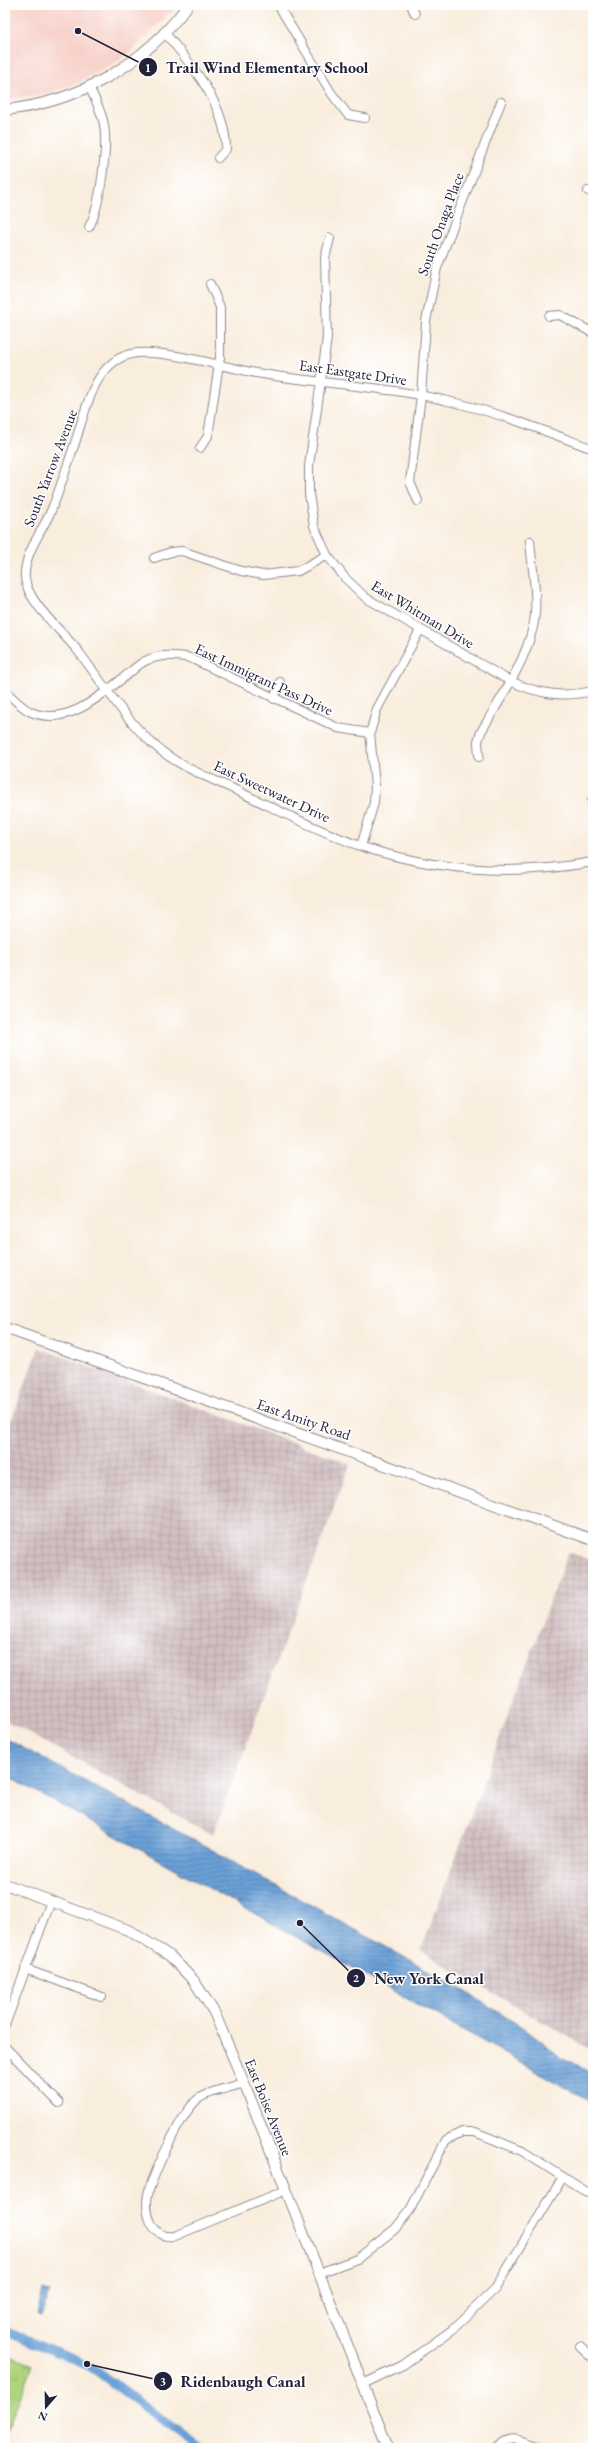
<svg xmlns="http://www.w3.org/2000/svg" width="598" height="2453" font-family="'EB Garamond',serif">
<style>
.built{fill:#f7d1c9}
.industrial{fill:url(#industrial-grid)}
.park{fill:url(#park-tufts);stroke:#687b5c}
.water{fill:url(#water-rules);stroke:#466189}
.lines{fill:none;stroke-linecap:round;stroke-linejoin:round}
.canal{stroke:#6aa0d7;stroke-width:9}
.minor-casing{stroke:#8e888c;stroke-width:10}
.tertiary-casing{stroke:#8e888c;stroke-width:12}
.minor{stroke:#fff;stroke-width:8}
.tertiary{stroke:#fff;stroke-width:10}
.labels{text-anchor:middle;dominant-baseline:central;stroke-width:3;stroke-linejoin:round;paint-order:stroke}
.street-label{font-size:15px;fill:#22223b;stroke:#fff}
.leader{fill:none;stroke:#22223b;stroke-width:1.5}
.callout-dot{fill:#22223b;stroke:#fff;stroke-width:1.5}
.mark-label{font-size:12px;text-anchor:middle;font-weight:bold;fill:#fff}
.callout-label{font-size:16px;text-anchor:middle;font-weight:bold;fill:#22223b;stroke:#fff;stroke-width:3;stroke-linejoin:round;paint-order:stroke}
</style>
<defs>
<pattern id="industrial-grid" width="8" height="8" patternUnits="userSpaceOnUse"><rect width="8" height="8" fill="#d2bfc1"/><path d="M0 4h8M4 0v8" fill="none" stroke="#b4a4a7"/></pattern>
<pattern id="park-tufts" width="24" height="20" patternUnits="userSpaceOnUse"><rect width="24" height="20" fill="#aed47e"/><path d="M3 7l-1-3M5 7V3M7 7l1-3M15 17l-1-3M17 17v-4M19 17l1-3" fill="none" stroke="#95b66e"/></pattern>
<pattern id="water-rules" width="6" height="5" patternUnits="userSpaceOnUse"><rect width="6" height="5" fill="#6aa0d7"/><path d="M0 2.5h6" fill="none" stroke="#5782b0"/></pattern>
</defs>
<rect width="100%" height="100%" fill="#fff"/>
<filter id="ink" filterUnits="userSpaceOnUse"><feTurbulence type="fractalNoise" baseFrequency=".025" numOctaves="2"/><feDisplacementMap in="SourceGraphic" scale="8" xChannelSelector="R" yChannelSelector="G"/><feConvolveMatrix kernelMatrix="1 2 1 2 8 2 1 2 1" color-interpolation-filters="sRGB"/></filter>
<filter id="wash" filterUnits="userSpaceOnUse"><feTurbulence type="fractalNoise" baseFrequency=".012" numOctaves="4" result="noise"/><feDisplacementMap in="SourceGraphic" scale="16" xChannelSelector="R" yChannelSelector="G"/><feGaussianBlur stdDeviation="0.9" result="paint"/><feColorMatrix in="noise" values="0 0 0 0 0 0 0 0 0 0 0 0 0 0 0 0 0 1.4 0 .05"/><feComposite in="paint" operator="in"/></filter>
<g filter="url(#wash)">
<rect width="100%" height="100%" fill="#f9eddd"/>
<polygon class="built" points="5,5 178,5 127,55 105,69 76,84 49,93 5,101"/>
<g class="industrial">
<polygon points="39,1348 350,1464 213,1835 5,1720 5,1437"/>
<polygon points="568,1552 593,1561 593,2051 421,1951"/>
</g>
<polygon class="park" points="5,2354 33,2365 5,2435"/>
<g class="water">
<polygon points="5,1738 207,1847 465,1991 525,2029 558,2055 593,2074 593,2103 5,1774"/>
<polygon points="43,2290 50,2292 41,2316 37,2314"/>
</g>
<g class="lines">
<polyline class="canal" points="5,2331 87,2364 200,2448"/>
</g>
</g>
<g filter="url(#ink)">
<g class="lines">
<g class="minor-casing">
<g id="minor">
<polyline points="278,5 332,94 348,115 365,118"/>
<polyline points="411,5 415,14"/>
<path d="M165,33C192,65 226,105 226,149L218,158"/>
<polyline points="588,191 593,191"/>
<path d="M89,227C100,208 108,147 104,125C102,112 95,100 90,88"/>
<path d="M330,238L325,258L327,338L309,466V494L314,526L327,555L345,578L366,598L510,681C538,694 563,698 593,691"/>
<polyline points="549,316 560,315 593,333"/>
<polyline points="200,448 208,436 220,357 220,307 210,284"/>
<path d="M593,449C547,432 500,413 452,402C388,386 321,384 256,373C225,367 159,348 131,354C92,363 85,415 74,446C67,466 61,486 53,506C45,528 23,553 25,578C27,602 62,631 78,651C102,682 124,718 153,744C179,768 216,780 246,795C284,813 322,833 363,847C437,871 516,876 593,862"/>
<polyline points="418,501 410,482 421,396 426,321 437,268 501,102"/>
<polyline points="154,558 171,552 182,551 241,571 263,575 298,571 327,555"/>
<path d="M5,691C12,697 20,706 29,711C66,729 101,695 128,674C133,670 139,664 145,661C160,654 174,655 190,658L338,728L370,733"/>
<polyline points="274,699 280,682"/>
<path d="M479,757L478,741L481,732C500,699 524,665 533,627C539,601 532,568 530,541"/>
<polyline points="592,801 593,808"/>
<polyline points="361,846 374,803 375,786 370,733 377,709 420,630"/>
<polyline points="25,1969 102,1997"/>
<polyline points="5,2025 51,1901"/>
<polyline points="5,2047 59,2103"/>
<path d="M244,2083C233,2087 206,2092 198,2099C181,2113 156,2169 149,2190C143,2210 151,2240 175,2236L286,2190"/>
<polyline points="319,2273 357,2259 395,2229 410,2210 446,2140 462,2132 475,2132 522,2151 593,2196"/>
<polyline points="580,2346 593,2358"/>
<polyline points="363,2384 403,2365 452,2330 495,2289 563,2177"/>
<path d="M496,2448C510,2432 526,2442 542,2448"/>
</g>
</g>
<g class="tertiary-casing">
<g id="tertiary">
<path d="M5,110C79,102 144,65 188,5"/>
<polyline points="5,1328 593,1540"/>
<polyline points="5,1884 128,1930 170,1956 194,1981 214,2012 244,2083 388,2448"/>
</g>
</g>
<use href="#minor" class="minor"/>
<use href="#tertiary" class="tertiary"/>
</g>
</g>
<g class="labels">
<g class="street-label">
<text transform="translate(440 224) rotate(-70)">South Onaga Place</text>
<text transform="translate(353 372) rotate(8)">East Eastgate Drive</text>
<text transform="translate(50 468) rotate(-69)">South Yarrow Avenue</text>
<text transform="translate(423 614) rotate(31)">East Whitman Drive</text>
<text transform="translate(264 679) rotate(25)">East Immigrant Pass Drive</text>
<text transform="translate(272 791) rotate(25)">East Sweetwater Drive</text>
<text transform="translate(304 1419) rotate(19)">East Amity Road</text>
<text transform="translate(269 2107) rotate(68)">East Boise Avenue</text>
</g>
</g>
<path class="leader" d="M78 31L148 67M300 1923L356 1978M87 2364L163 2381"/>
<g class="callout-dot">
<circle cx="78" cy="31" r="4"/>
<circle cx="300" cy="1923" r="4"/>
<circle cx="87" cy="2364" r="4"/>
<circle cx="148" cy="67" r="10"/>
<circle cx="356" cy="1978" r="10"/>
<circle cx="163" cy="2381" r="10"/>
</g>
<g class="mark-label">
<text x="148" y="72">1</text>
<text x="356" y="1982">2</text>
<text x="163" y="2385">3</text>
</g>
<g class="callout-label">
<text x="267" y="73">Trail Wind Elementary School</text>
<text x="429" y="1984">New York Canal</text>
<text x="243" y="2387">Ridenbaugh Canal</text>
</g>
<rect width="598" height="2453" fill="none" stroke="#fff" stroke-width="20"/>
<g transform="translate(46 2407) rotate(200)" stroke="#ffffff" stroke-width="3" paint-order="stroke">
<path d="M0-3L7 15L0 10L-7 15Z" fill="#22223b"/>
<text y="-6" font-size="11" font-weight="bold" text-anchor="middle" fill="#22223b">N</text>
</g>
</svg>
